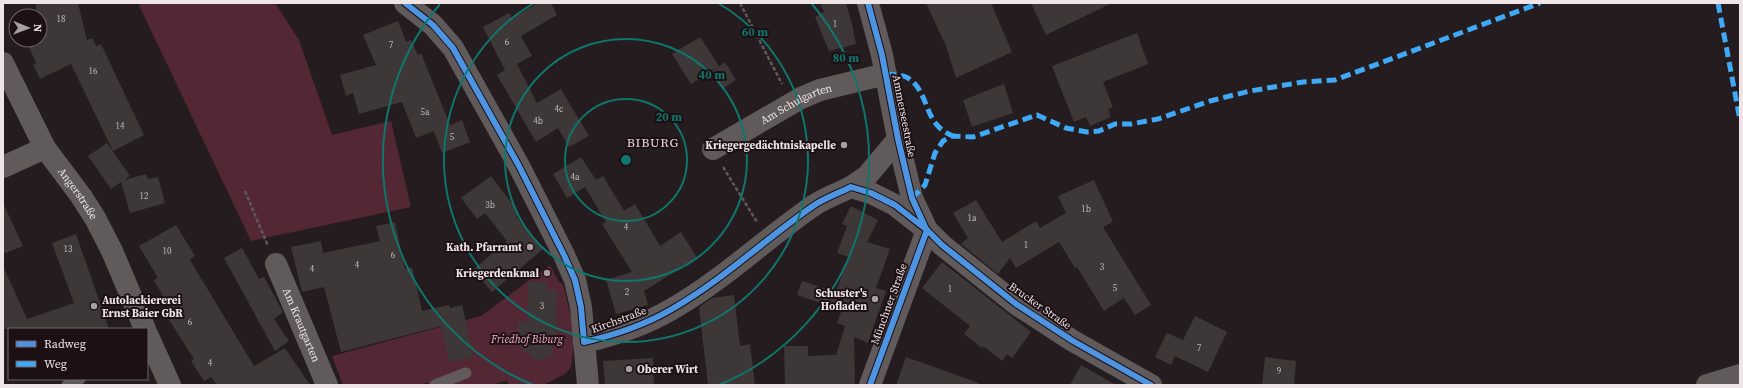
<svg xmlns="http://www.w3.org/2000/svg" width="1743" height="388" font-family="'Source Serif 4',serif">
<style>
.green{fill:#542734}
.building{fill:#3d3738}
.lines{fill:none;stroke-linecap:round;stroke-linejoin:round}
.path{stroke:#5f595a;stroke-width:2.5;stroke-dasharray:4 2;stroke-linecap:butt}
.service{stroke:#605a5b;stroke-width:11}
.minor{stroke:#605a5b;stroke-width:22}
.quiet{stroke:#3fa9f5;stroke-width:5;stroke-dasharray:10 5;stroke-linecap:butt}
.cycleway-casing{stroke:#1d1014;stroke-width:8}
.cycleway{stroke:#4d94e3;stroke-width:6}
.ring{fill:none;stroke:#0f766e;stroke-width:2}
.poi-dot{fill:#a89fa1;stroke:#1d1014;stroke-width:1.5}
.labels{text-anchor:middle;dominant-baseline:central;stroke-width:4;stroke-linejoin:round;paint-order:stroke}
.number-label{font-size:9px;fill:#c2babb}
.street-label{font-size:11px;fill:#efe5e7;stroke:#1d1014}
.poi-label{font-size:11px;font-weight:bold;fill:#efe5e7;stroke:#1d1014;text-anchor:end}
.park-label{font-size:11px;font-style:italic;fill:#f5b2c2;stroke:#1d1014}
.quarter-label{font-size:13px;letter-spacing:1px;fill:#ead6da;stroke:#1d1014}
.centre{fill:#0f766e;stroke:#1d1014;stroke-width:2}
.ring-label{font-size:12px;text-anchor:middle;font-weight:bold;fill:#0f766e;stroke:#1d1014;stroke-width:4;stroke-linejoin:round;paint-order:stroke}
</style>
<rect width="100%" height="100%" fill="#241c1e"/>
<g class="green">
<polygon points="138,3 275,3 299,40 332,135 391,121 411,207 251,241"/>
<polygon points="550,265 559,282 563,284 572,321 574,343 571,367 565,374 543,385 508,385 507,380 492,385 429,385 428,382 419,385 343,385 332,356 481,316"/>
</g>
<g class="building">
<polygon points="35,3 78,3 87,40 92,38 96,46 101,44 144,135 113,151 71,64 40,79 33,64 36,63 29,47 44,40 40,16 38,16"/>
<polygon points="538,3 551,3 557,15 521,36 532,56 517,64 537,103 561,89 589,136 569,147 558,128 536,142 497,75 505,70 483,27 509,13 512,18"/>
<polygon points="820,3 846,3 854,31 853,31 856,44 829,51 815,17 824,12"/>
<polygon points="926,3 991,3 1012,52 956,78 946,46"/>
<polygon points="1031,3 1112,3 1046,35"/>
<polygon points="398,21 406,42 411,40 418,55 421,53 450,125 462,120 470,142 442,153 434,131 416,138 402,102 359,114 353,93 346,96 340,75 376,65 363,35"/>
<polygon points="1137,33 1148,64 1103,82 1113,107 1108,109 1111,117 1090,126 1086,117 1074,122 1052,66"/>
<polygon points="700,37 719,66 691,84 672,54"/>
<polygon points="725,62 736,80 722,89 711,72"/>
<polygon points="1004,84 1013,113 972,127 963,100"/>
<polygon points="107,143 130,176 124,180 146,174 148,179 158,177 165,203 130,213 121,182 111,189 88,156"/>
<polygon points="581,157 596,180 591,183 603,176 624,211 635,204 660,246 681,232 697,258 644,291 648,305 616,314 606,280 632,272 602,224 606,222 585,187 567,198 553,174"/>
<polygon points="491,176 519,213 516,216 543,249 492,292 473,270 507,241 485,213 477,219 461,198"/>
<polygon points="1094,180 1113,222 1103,227 1151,305 1135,315 1124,298 1104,311 1077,267 1075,268 1059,242 1016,268 1010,258 998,274 961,244 968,238 953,213 976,200 1002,242 1036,221 1040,228 1066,213 1058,196"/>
<polygon points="3,203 23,246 3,254"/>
<polygon points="851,206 878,220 867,242 890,249 876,288 886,291 868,343 854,337 855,385 785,385 784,346 808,346 808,356 836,355 845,326 837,323 842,310 797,295 802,281 836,292 848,257 837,253 847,226 842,224"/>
<polygon points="395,222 405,269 412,267 422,311 449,305 450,308 462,305 474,357 449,362 441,326 341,352 324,287 302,292 291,247 321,241 323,253 380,241 376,226"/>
<polygon points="176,225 195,256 190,260 254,366 285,348 310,385 217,385 211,377 204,381 191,361 194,359 169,320 173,318 166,308 169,307 154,280 158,278 139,246"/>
<polygon points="76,234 109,329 3,329 3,266 27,319 74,303 52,243"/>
<polygon points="242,248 259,279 264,277 283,312 274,319 289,341 275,351 224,258"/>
<polygon points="942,262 1031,332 1012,358 1007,354 1002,361 983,346 982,348 964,334 970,326 922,288"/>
<polygon points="528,282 547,282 547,290 557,290 556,335 552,337 552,355 545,360 535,360 518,345 518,321 528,322"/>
<polygon points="734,295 740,346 750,344 755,385 708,385 699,307 712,298"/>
<polygon points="1195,316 1227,332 1208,372 1175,356 1171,365 1155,357 1167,333 1183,340"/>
<polygon points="906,357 979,383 978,385 896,385"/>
<polygon points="1265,357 1296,361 1294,385 1262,385"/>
<polygon points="653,358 654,385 605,385 603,361"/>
<polygon points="1081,365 1116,385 1070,385"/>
</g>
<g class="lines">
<g class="path">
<polyline points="740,3 782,84"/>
<polyline points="723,167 757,222"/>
<polyline points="245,191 268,246"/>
</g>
<g class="service">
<polyline points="67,385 80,379"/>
<polyline points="435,385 466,373"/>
</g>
<g class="minor">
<polyline points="405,3 433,25 453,48 519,166 564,255 575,280 581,307 588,385"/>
<polyline points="868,3 882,55 898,139 912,198 925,226"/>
<path id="s1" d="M3,63L45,148L81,196L95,218L112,251L145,329"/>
<path id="s2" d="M713,149L801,98L820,90L886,74"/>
<polyline points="3,167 45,148"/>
<polyline points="851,187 867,176 898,139"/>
<path id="s3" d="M276,264L327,385"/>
<polyline points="147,334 170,385"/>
<path d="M584,342C615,335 645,325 672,309C723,280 765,239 813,206C824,198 839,193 851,187L871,193L895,205L927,230L942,245L1016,304L1073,341L1151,385"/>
<polyline points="870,385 927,230"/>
<polyline points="1707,385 1740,375"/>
</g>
<g class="quiet">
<polyline points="1718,3 1740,120"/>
<path d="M886,74C893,75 902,74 908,78C931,93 922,124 953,136"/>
<polyline points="912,198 925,185 935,153 943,141 953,136 973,137 1037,115 1066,128 1087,132 1099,131 1115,124 1131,124 1158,119 1210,101 1250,91 1303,82 1335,80 1540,3"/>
</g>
<g class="cycleway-casing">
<g id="cycleway">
<path d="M405,3L433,25L453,48L519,166L564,255L575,280L581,307L584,342C615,335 645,325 672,309C723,280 765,239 813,206C824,198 839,193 851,187L871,193L895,205L927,230L942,245L1016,304L1073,341L1151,385"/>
<polyline points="868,3 882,55 898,139 912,198 926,229"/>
<polyline points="870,385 927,230"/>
</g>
</g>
<use href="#cycleway" class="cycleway"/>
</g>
<g class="ring">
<circle cx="626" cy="160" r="61"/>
<circle cx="626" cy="160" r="121"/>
<path d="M718 3A182 182 0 1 1 534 3"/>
<path d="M533 385A243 243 0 0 1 440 4M812 4A243 243 0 0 1 719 385"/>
</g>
<g class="poi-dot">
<circle cx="844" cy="145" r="4"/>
<circle cx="530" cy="247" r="4"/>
<circle cx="547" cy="273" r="4"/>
<circle cx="875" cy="299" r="4"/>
<circle cx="94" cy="306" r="4"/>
<circle cx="629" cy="369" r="4"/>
</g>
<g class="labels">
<g class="number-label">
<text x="61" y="19">18</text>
<text x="835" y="24">1</text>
<text x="507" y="42">6</text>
<text x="391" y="45">7</text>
<text x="93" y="71">16</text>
<text x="559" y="109">4c</text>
<text x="425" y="112">5a</text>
<text x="538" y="121">4b</text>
<text x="120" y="126">14</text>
<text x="452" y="137">5</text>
<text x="575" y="177">4a</text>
<text x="144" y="196">12</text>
<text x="490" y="205">3b</text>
<text x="1086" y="209">1b</text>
<text x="972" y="218">1a</text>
<text x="626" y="227">4</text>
<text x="1026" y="245">1</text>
<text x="68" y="249">13</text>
<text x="167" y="251">10</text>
<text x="393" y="255">6</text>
<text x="357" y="265">4</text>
<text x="1102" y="267">3</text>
<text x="312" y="269">4</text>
<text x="1115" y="288">5</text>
<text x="950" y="289">1</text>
<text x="627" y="292">2</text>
<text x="542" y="306">3</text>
<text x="190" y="322">6</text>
<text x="1199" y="348">7</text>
<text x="210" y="363">4</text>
<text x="1279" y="371">9</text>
</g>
<g class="street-label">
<text stroke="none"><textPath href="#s2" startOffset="95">Am Schulgarten</textPath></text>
<text transform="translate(904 116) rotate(79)">Ammerseestraße</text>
<text stroke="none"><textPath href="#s1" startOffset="151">Angerstraße</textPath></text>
<text transform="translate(889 304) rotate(-70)">Münchner Straße</text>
<text transform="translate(1040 306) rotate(35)">Brucker Straße</text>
<text transform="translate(619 320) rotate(-20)">Kirchstraße</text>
<text stroke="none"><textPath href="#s3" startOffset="66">Am Krautgarten</textPath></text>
</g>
<g class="poi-label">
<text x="836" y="145">Kriegergedächtniskapelle</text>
<text x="522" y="247">Kath. Pfarramt</text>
<text x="539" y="273">Kriegerdenkmal</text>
<text x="867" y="293">Schuster's<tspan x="867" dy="13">Hofladen</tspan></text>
<text x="102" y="300" text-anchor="start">Autolackiererei<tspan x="102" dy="13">Ernst Baier GbR</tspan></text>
<text x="637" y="369" text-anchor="start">Oberer Wirt</text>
</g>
<g class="park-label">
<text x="527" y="339">Friedhof Biburg</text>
</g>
<g class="quarter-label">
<text x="653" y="142">BIBURG</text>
</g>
</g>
<circle cx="626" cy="160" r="6" class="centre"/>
<g class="ring-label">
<text x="755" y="36">60 m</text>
<text x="846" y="62">80 m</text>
<text x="712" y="79">40 m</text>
<text x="669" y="121">20 m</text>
</g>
<rect width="1743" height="388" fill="none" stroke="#efe5e7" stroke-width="8"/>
<rect x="8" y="328" width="140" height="52" fill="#1d1014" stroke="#716568"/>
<rect x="16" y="341" width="20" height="6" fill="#4d94e3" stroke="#716568"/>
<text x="44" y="348" font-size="12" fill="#efe5e7">Radweg</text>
<rect x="16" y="361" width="20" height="6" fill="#3fa9f5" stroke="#716568"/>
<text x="44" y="368" font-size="12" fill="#efe5e7">Weg</text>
<g transform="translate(28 28) rotate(91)"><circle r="19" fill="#1d1014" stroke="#716568"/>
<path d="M0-3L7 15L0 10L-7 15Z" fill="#a89fa1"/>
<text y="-6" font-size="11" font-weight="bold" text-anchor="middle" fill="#efe5e7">N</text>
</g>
</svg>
